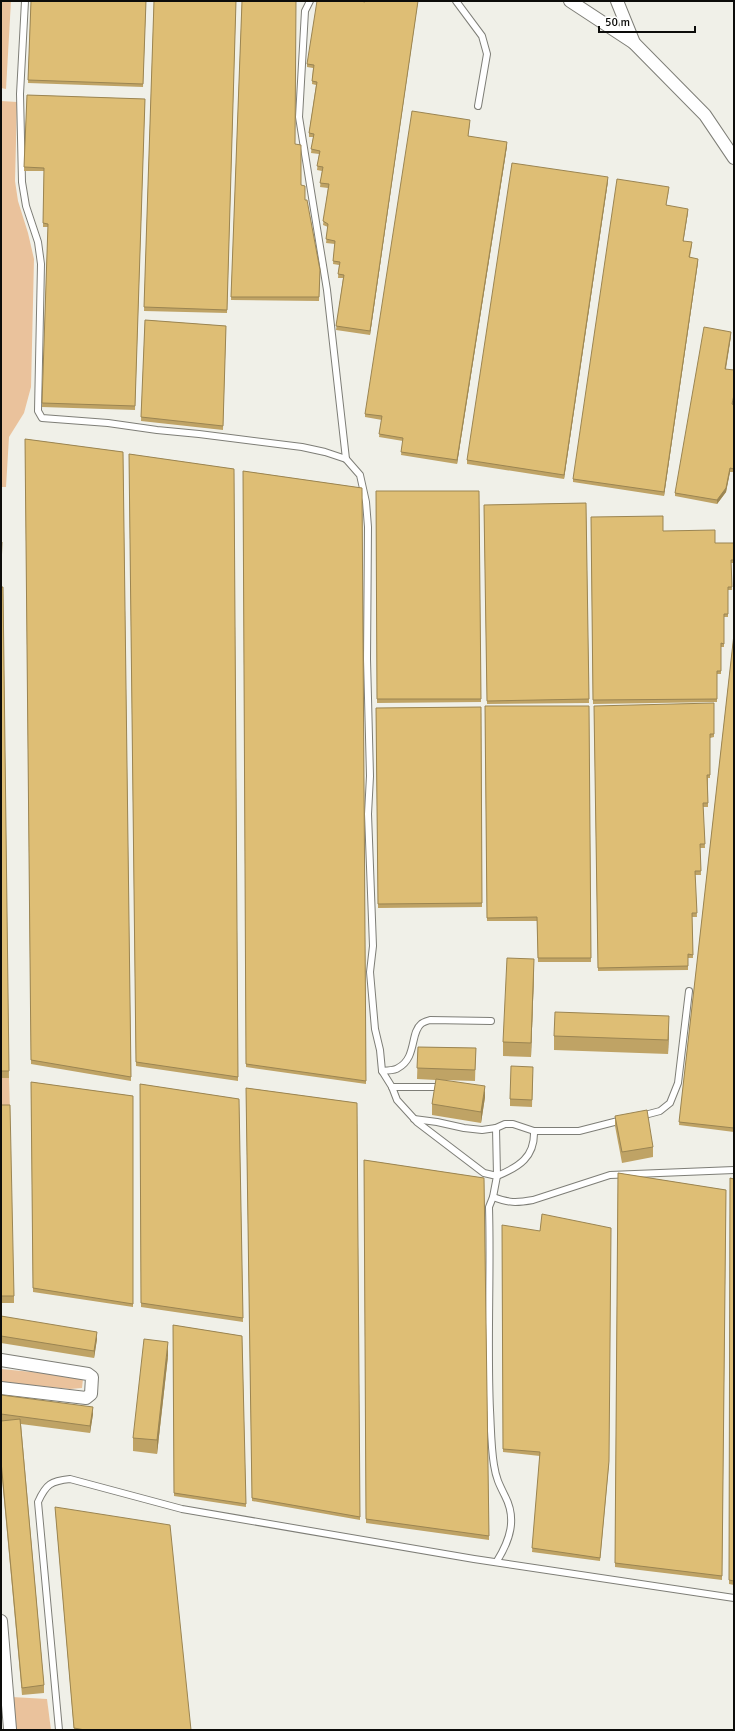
<svg xmlns="http://www.w3.org/2000/svg" width="735" height="1731" font-family="Signika,sans-serif">
<style>
.green{fill:#eac29c}
.lines{fill:none;stroke-linecap:round;stroke-linejoin:round}
.lane-casing{stroke:#7e7e77;stroke-width:8}
.street-casing{stroke:#7e7e77;stroke-width:14}
.lane{stroke:#fff;stroke-width:6}
.street{stroke:#fff;stroke-width:12}
.wall{fill:#bfa365}
.shaded-wall{fill:#9b8552}
.building{fill:#debe75;stroke:#9b8552}
</style>
<rect width="100%" height="100%" fill="#f0f0e8"/>
<g class="green">
<polygon points="1,1 11,1 6,89 1,88"/>
<polygon points="1,101 17,102 15,181 18,201 28,233 34,259 31,387 24,413 9,437 6,487 1,487"/>
<polygon points="1,1078 9,1078 10,1112 1,1112"/>
<polygon points="1,1369 74,1376 83,1379 82,1388 70,1389 1,1382"/>
<polygon points="12,1697 47,1699 51,1730 17,1730 14,1727"/>
</g>
<g class="lines">
<g class="lane-casing">
<g id="lane">
<path d="M25,1L20,94L22,182L26,206L38,242L41,264L38,411L42,418L108,423L157,430L199,434L302,447L325,452L346,459L360,475L366,502L368,527L367,659L370,776L368,814L373,946L370,972L375,1029L380,1050L382,1071L392,1087L397,1100L417,1122L484,1173L497,1176L493,1197L489,1207C491,1274 487,1342 490,1410C491,1428 491,1447 494,1465C496,1478 499,1484 505,1496C517,1519 510,1540 497,1561"/>
<polyline points="310,1 305,11 299,117 327,290 346,459"/>
<polyline points="456,1 482,36 487,54 478,106"/>
<path d="M382,1071C387,1070 394,1071 398,1068C417,1058 410,1033 421,1024C423,1022 427,1021 430,1020L491,1021"/>
<polyline points="392,1087 442,1087"/>
<polyline points="641,1116 660,1111 670,1103 678,1083 689,991"/>
<polyline points="414,1119 437,1122 464,1128 482,1130 496,1128 505,1124 513,1124 534,1131"/>
<path d="M496,1128L497,1176C519,1167 535,1157 534,1131H579L622,1120"/>
<path d="M493,1197C509,1203 516,1203 533,1200L610,1175L734,1170"/>
<path d="M59,1730L38,1502C46,1484 51,1481 70,1479L182,1509L474,1559L734,1598"/>
</g>
</g>
<g class="street-casing">
<g id="street">
<polyline points="570,1 634,43 705,115 734,158"/>
<polyline points="617,1 634,43"/>
<polyline points="1,1360 88,1374 92,1377 91,1394 86,1398 1,1388"/>
<polyline points="1,1621 10,1729"/>
</g>
</g>
<use href="#lane" class="lane"/>
<use href="#street" class="street"/>
</g>
<g class="wall">
<polygon points="31,1 146,1 143,87 28,83"/>
<polygon points="154,1 236,1 227,313 144,311"/>
<polygon points="242,1 295,144 301,185 320,270 319,301 231,300"/>
<polygon points="365,1 418,1 370,335 336,330 343,278 338,278 339,265 333,264 335,244 326,243 328,227 323,225 328,188 320,187 322,171 317,170 319,154 311,153 313,137 309,137 309,133 316,85 312,84 313,68 307,67 307,64"/>
<polygon points="27,95 145,99 135,410 42,407 48,227 43,227 44,171 24,171"/>
<polygon points="470,124 468,136 507,146 457,464 401,455 403,441 379,437 382,420 365,417 365,414"/>
<polygon points="608,181 564,479 467,464 467,460"/>
<polygon points="669,190 666,205 688,212 683,241 692,245 690,257 698,262 664,496 573,482 573,479"/>
<polygon points="145,320 226,326 223,430 141,421"/>
<polygon points="731,336 726,369 733,404 734,405 734,472 730,472 726,492 717,504 675,496 675,493"/>
<polygon points="25,439 123,452 131,1081 31,1064"/>
<polygon points="129,454 234,469 238,1081 136,1066"/>
<polygon points="243,471 362,488 366,1084 246,1067"/>
<polygon points="376,491 479,491 481,702 377,703"/>
<polygon points="586,503 589,703 487,704 484,505"/>
<polygon points="591,517 663,531 715,543 734,543 734,563 731,563 732,590 728,590 728,617 724,617 724,647 721,647 721,674 717,674 717,702 593,704"/>
<polygon points="1,587 3,587 9,1078 1,1078"/>
<polygon points="734,634 734,1132 679,1125"/>
<polygon points="485,706 589,706 591,962 538,962 537,921 487,921"/>
<polygon points="594,706 714,734 714,737 710,738 710,778 708,778 708,807 703,807 705,848 700,848 701,875 695,875 697,917 692,917 693,958 688,958 688,970 598,971"/>
<polygon points="481,707 482,907 378,908 376,708"/>
<polygon points="534,973 531,1057 503,1056 503,1042"/>
<polygon points="669,1030 668,1054 554,1050 554,1036"/>
<polygon points="418,1047 476,1048 475,1081 442,1080 485,1097 481,1123 432,1115 432,1104 436,1080 417,1079"/>
<polygon points="533,1074 532,1107 510,1106 510,1099"/>
<polygon points="31,1082 133,1096 133,1307 33,1292"/>
<polygon points="140,1084 239,1099 243,1322 141,1307"/>
<polygon points="246,1088 357,1103 360,1520 252,1501"/>
<polygon points="1,1105 14,1296 14,1303 1,1303"/>
<polygon points="615,1116 653,1147 653,1157 622,1163 615,1126"/>
<polygon points="364,1160 484,1178 489,1540 366,1523"/>
<polygon points="618,1173 726,1190 722,1580 615,1567"/>
<polygon points="730,1178 734,1179 734,1585 729,1584"/>
<polygon points="502,1225 609,1464 600,1561 532,1552 540,1456 503,1452"/>
<polygon points="1,1316 97,1339 94,1358 1,1343"/>
<polygon points="173,1325 242,1336 246,1507 174,1496"/>
<polygon points="168,1356 157,1454 133,1451 133,1438"/>
<polygon points="1,1395 93,1414 90,1433 21,1424 44,1685 44,1693 22,1695 1,1468"/>
<polygon points="55,1507 191,1730 74,1730"/>
</g>
<g class="shaded-wall">
<polygon points="418,1 370,335 370,331"/>
<polygon points="507,142 507,146 457,464 457,460"/>
<polygon points="608,177 608,181 564,479 564,475"/>
<polygon points="688,209 688,212 683,244 683,241"/>
<polygon points="698,259 698,262 664,496 664,492"/>
<polygon points="731,332 731,336 725,372 725,369"/>
<polygon points="730,468 730,472 726,492 717,504 717,500"/>
<polygon points="534,959 534,973 531,1057 531,1043"/>
<polygon points="669,1016 669,1030 668,1054 668,1040"/>
<polygon points="485,1086 485,1097 481,1123 481,1112"/>
<polygon points="97,1332 97,1339 94,1358 94,1351"/>
<polygon points="168,1342 168,1356 157,1454 157,1440"/>
<polygon points="93,1407 93,1414 90,1433 90,1426"/>
</g>
<g class="building">
<polygon points="31,1 146,1 143,84 28,80"/>
<polygon points="154,1 236,1 227,310 144,307"/>
<polygon points="242,1 296,1 295,144 301,145 301,185 305,186 305,200 307,200 320,270 319,297 231,297"/>
<polygon points="317,1 360,1 365,2 365,1 418,1 370,331 336,326 344,275 338,274 340,262 333,261 335,241 326,239 328,224 323,221 329,184 320,183 323,167 317,166 320,151 311,149 314,134 309,133 317,82 312,81 314,65 307,64"/>
<polygon points="27,95 145,99 135,406 42,403 48,224 43,223 44,168 24,167"/>
<polygon points="412,111 470,120 468,136 507,142 457,460 401,452 403,438 379,434 382,416 365,414"/>
<polygon points="512,163 608,177 564,475 467,460"/>
<polygon points="617,179 669,187 666,205 688,209 683,241 692,242 689,257 698,259 664,492 573,479"/>
<polygon points="145,320 226,326 223,426 141,417"/>
<polygon points="704,327 731,332 725,369 734,370 734,395 732,404 734,405 734,469 730,468 726,488 717,500 675,493"/>
<polygon points="25,439 123,452 131,1077 31,1060"/>
<polygon points="129,454 234,469 238,1077 136,1062"/>
<polygon points="243,471 362,488 366,1081 246,1064"/>
<polygon points="376,491 479,491 481,699 377,699"/>
<polygon points="586,503 589,699 487,701 484,505"/>
<polygon points="663,516 663,531 715,530 715,543 734,543 734,560 731,560 732,587 728,587 728,614 724,614 724,644 721,643 721,671 717,671 717,699 593,700 591,517"/>
<polygon points="1,542 2,542 1,567"/>
<polygon points="1,587 3,587 9,1071 1,1071"/>
<polygon points="734,634 734,1128 679,1122"/>
<polygon points="714,703 714,734 710,734 710,775 707,775 708,803 703,803 705,844 700,844 701,871 695,871 697,913 692,913 693,955 688,954 688,966 598,968 594,706"/>
<polygon points="485,706 589,706 591,958 538,958 537,917 487,918"/>
<polygon points="481,707 482,903 378,904 376,708"/>
<polygon points="507,958 534,959 531,1043 503,1042"/>
<polygon points="555,1012 669,1016 668,1040 554,1036"/>
<polygon points="418,1047 476,1048 475,1070 417,1068"/>
<polygon points="511,1066 533,1067 532,1100 510,1099"/>
<polygon points="436,1079 485,1086 481,1112 432,1104"/>
<polygon points="31,1082 133,1096 133,1304 33,1288"/>
<polygon points="140,1084 239,1099 243,1318 141,1303"/>
<polygon points="246,1088 357,1103 360,1517 252,1498"/>
<polygon points="1,1105 10,1105 14,1296 1,1296"/>
<polygon points="647,1110 653,1147 622,1152 615,1116"/>
<polygon points="364,1160 484,1178 489,1536 366,1519"/>
<polygon points="618,1173 726,1190 722,1576 615,1563"/>
<polygon points="730,1178 734,1179 734,1581 729,1580"/>
<polygon points="542,1214 611,1228 609,1461 600,1558 532,1548 540,1452 503,1449 502,1225 540,1231"/>
<polygon points="1,1316 97,1332 94,1351 1,1336"/>
<polygon points="173,1325 242,1336 246,1504 174,1493"/>
<polygon points="144,1339 168,1342 157,1440 133,1438"/>
<polygon points="1,1395 93,1407 90,1426 1,1414"/>
<polygon points="20,1419 44,1685 22,1688 1,1461 1,1421"/>
<polygon points="55,1507 170,1525 191,1730 85,1730 74,1728"/>
</g>
<rect width="735" height="1731" fill="none" stroke="#0c0c0a" stroke-width="4"/>
<path d="M599 26v6h96v-6" fill="none" stroke="#0c0c0a" stroke-width="2"/>
<text x="605" y="26" font-size="12" fill="#0c0c0a" stroke="#fffffe" stroke-width="3" paint-order="stroke">50 m</text>
</svg>
